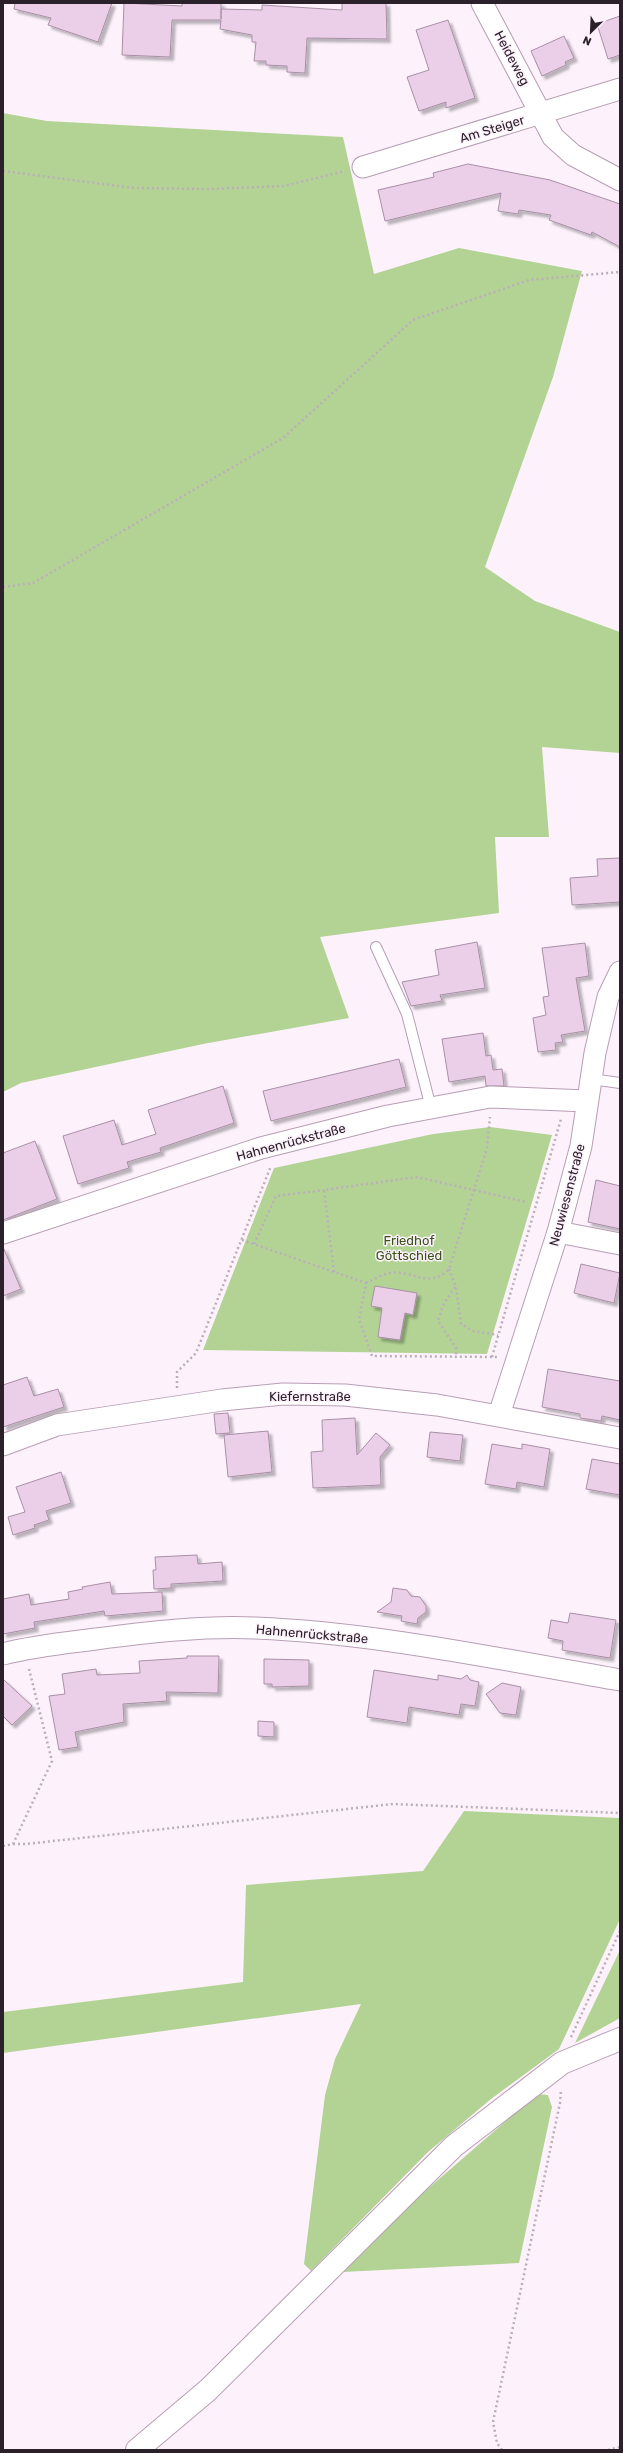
<svg xmlns="http://www.w3.org/2000/svg" width="623" height="2453" font-family="Rubik,sans-serif">
<style>
.green{fill:#b3d395}
.building{fill:#ebcfe8;stroke:#a88fa6;filter:url(#shadow)}
.lines{fill:none;stroke-linecap:round;stroke-linejoin:round}
.service-casing{stroke:#b89eb5;stroke-width:12}
.minor-casing{stroke:#b89eb5;stroke-width:23}
.tertiary-casing{stroke:#b89eb5;stroke-width:24}
.path{stroke:#baafb9;stroke-width:2.5;stroke-dasharray:2 3;stroke-linecap:butt}
.service{stroke:#fff;stroke-width:10}
.minor{stroke:#fff;stroke-width:21}
.tertiary{stroke:#fff;stroke-width:22}
.labels{text-anchor:middle;dominant-baseline:central;stroke-width:3;stroke-linejoin:round;paint-order:stroke}
.street-label{font-size:13px;fill:#2b212a;stroke:#fdf2fc}
.park-label{font-size:13px;fill:#38521a;stroke:#fdf2fc}
</style>
<defs>
<filter id="shadow"><feDropShadow dx="3.5" dy="3.5" stdDeviation="1" flood-color="#0004"/></filter>
</defs>
<rect width="100%" height="100%" fill="#fdf2fc"/>
<g class="green">
<polygon points="3,113 47,121 343,137 374,274 459,248 582,271 553,377 485,567 535,601 620,632 620,753 542,747 549,837 495,837 499,913 320,937 349,1018 203,1044 21,1083 3,1092"/>
<polygon points="490,1127 552,1135 487,1354 203,1350 274,1168 433,1134"/>
<polygon points="464,1811 620,1818 620,1919 559,2049 491,2099 428,2152 311,2271 304,2264 325,2095 335,2059 361,2004 3,2053 3,2012 243,1982 246,1885 423,1871"/>
<polygon points="620,1950 620,2018 575,2043"/>
<polygon points="537,2094 548,2095 552,2107 519,2263 343,2272 387,2224"/>
</g>
<g class="building">
<polygon points="15,3 112,3 98,42 48,25 51,18 14,9"/>
<polygon points="124,3 182,6 182,3 221,3 221,19 221,9 262,10 262,5 342,10 342,3 386,3 387,39 307,38 305,73 287,72 287,66 266,65 266,61 254,61 256,42 252,42 252,35 220,29 221,20 172,20 170,57 122,55"/>
<polygon points="620,16 620,55 608,59 597,24"/>
<polygon points="448,20 475,98 446,108 446,102 419,111 407,77 429,70 416,30"/>
<polygon points="564,36 574,58 565,62 566,65 542,76 531,51"/>
<polygon points="468,164 550,180 620,204 620,247 592,232 591,235 549,220 551,215 519,210 518,214 498,211 501,193 385,221 378,190 434,177 433,173"/>
<polygon points="620,858 620,902 572,905 570,878 598,876 597,859"/>
<polygon points="477,942 485,988 440,995 442,1001 411,1006 402,982 439,975 435,950"/>
<polygon points="585,943 589,976 576,978 585,1031 561,1035 563,1042 555,1043 556,1050 538,1052 533,1018 546,1015 543,997 549,996 542,948"/>
<polygon points="483,1033 486,1056 491,1055 493,1070 502,1069 504,1086 486,1086 485,1076 449,1082 442,1039"/>
<polygon points="399,1059 406,1087 271,1121 263,1091"/>
<polygon points="223,1086 234,1123 160,1148 161,1152 127,1162 129,1168 78,1184 63,1136 114,1120 122,1145 156,1134 148,1110"/>
<polygon points="35,1141 57,1199 3,1220 3,1153"/>
<polygon points="596,1180 620,1186 620,1229 588,1222"/>
<polygon points="3,1247 21,1289 3,1296"/>
<polygon points="581,1264 620,1273 614,1303 574,1293"/>
<polygon points="375,1286 417,1293 413,1315 405,1313 400,1340 378,1337 382,1308 371,1306"/>
<polygon points="548,1369 620,1381 620,1420 602,1416 601,1421 580,1418 580,1414 542,1407"/>
<polygon points="27,1377 34,1396 58,1389 64,1407 3,1427 3,1385"/>
<polygon points="228,1413 230,1433 216,1434 214,1414"/>
<polygon points="355,1418 357,1455 376,1433 390,1445 380,1457 381,1485 313,1488 311,1452 323,1451 322,1420"/>
<polygon points="268,1431 272,1472 228,1477 224,1435"/>
<polygon points="430,1432 463,1435 460,1461 427,1457"/>
<polygon points="492,1444 522,1449 522,1444 550,1449 544,1487 517,1482 516,1489 485,1484"/>
<polygon points="592,1459 620,1464 620,1495 586,1489"/>
<polygon points="61,1472 71,1503 46,1511 49,1520 34,1525 35,1528 13,1535 8,1517 25,1512 16,1487"/>
<polygon points="197,1555 198,1564 222,1562 223,1581 171,1584 171,1588 154,1589 153,1570 156,1570 155,1557"/>
<polygon points="110,1582 112,1594 162,1592 163,1611 105,1616 104,1611 34,1622 35,1628 3,1634 3,1599 29,1594 31,1605 69,1599 68,1592 83,1589 82,1587"/>
<polygon points="393,1588 407,1590 411,1596 420,1597 426,1606 426,1612 418,1618 417,1624 401,1621 402,1616 377,1612 391,1602"/>
<polygon points="570,1613 616,1620 610,1658 562,1650 563,1641 548,1638 551,1620 568,1623"/>
<polygon points="187,1656 219,1656 218,1693 166,1692 167,1701 123,1704 124,1722 75,1732 78,1747 59,1750 49,1696 65,1694 62,1674 96,1669 97,1675 140,1673 139,1661 187,1658"/>
<polygon points="264,1659 309,1660 309,1686 272,1687 272,1684 264,1684"/>
<polygon points="374,1670 438,1680 438,1675 461,1679 467,1675 470,1680 479,1682 475,1706 461,1704 459,1715 409,1707 407,1723 367,1717"/>
<polygon points="3,1679 32,1706 12,1725 3,1716"/>
<polygon points="502,1683 521,1687 516,1715 500,1713 486,1694"/>
<polygon points="258,1721 274,1722 274,1737 258,1736"/>
</g>
<g class="lines">
<g class="service-casing">
<g id="service">
<polyline points="376,947 407,1014 431,1108"/>
<polyline points="591,1079 620,1083"/>
</g>
</g>
<g class="minor-casing">
<g id="minor">
<polyline points="482,3 553,137 573,155 620,180"/>
<polyline points="363,167 620,89"/>
<polyline points="558,1232 620,1244"/>
<polyline points="3,1233 261,1148 388,1116 490,1097 587,1101"/>
<polyline points="499,1415 558,1232 581,1146 595,1053 608,997 620,972"/>
<polyline points="3,1445 57,1425 222,1400 283,1394 345,1395 437,1405 620,1438"/>
<path d="M3,1654C33,1646 64,1643 96,1639C148,1632 202,1626 255,1628C377,1633 499,1659 620,1680"/>
</g>
</g>
<g class="tertiary-casing">
<polyline id="tertiary" points="137,2450 208,2390 454,2146 562,2063 620,2039"/>
</g>
<g class="path">
<polyline points="3,171 134,188 209,189 284,186 345,171"/>
<polyline points="3,587 33,583 283,438 413,320 529,280 620,272"/>
<polyline points="242,1240 366,1283 359,1319 372,1356 497,1357"/>
<polyline points="254,1244 276,1196 324,1190"/>
<polyline points="449,1269 456,1287 461,1324 473,1331 498,1335"/>
<polyline points="334,1272 324,1190 417,1177 526,1202"/>
<path d="M366,1283C373,1280 381,1275 389,1273C412,1269 428,1290 449,1269L487,1148L490,1117"/>
<polyline points="455,1287 443,1305 438,1321 456,1348 456,1357"/>
<polyline points="492,1357 561,1119"/>
<polyline points="177,1388 177,1372 196,1353 271,1166"/>
<polyline points="13,1844 26,1844 393,1804 620,1813"/>
<polyline points="3,1846 13,1844 52,1761 29,1669"/>
<polyline points="571,2037 620,1931"/>
<polyline points="502,2450 497,2443 493,2422 560,2103 561,2089"/>
<polyline points="608,2450 620,2447"/>
</g>
<use href="#service" class="service"/>
<use href="#minor" class="minor"/>
<use href="#tertiary" class="tertiary"/>
</g>
<g class="labels">
<g class="street-label">
<text transform="translate(512 58) rotate(62)">Heideweg</text>
<text transform="translate(492 129) rotate(-17)">Am Steiger</text>
<text transform="translate(291 1142) rotate(-15)">Hahnenrückstraße</text>
<text transform="translate(567 1195) rotate(-75)">Neuwiesenstraße</text>
<text x="310" y="1396">Kiefernstraße</text>
<text transform="translate(312 1634) rotate(5)">Hahnenrückstraße</text>
</g>
<g class="park-label">
<text x="409" y="1240">Friedhof<tspan x="409" dy="15">Göttschied</tspan></text>
</g>
</g>
<rect width="623" height="2453" fill="none" stroke="#2b212a" stroke-width="8"/>
<g transform="translate(591 32) rotate(204)" stroke="#fdf2fc" stroke-width="3" paint-order="stroke">
<path d="M0-3L7 15L0 10L-7 15Z" fill="#2b212a"/>
<text y="-6" font-size="11" font-weight="bold" text-anchor="middle" fill="#2b212a">N</text>
</g>
</svg>
